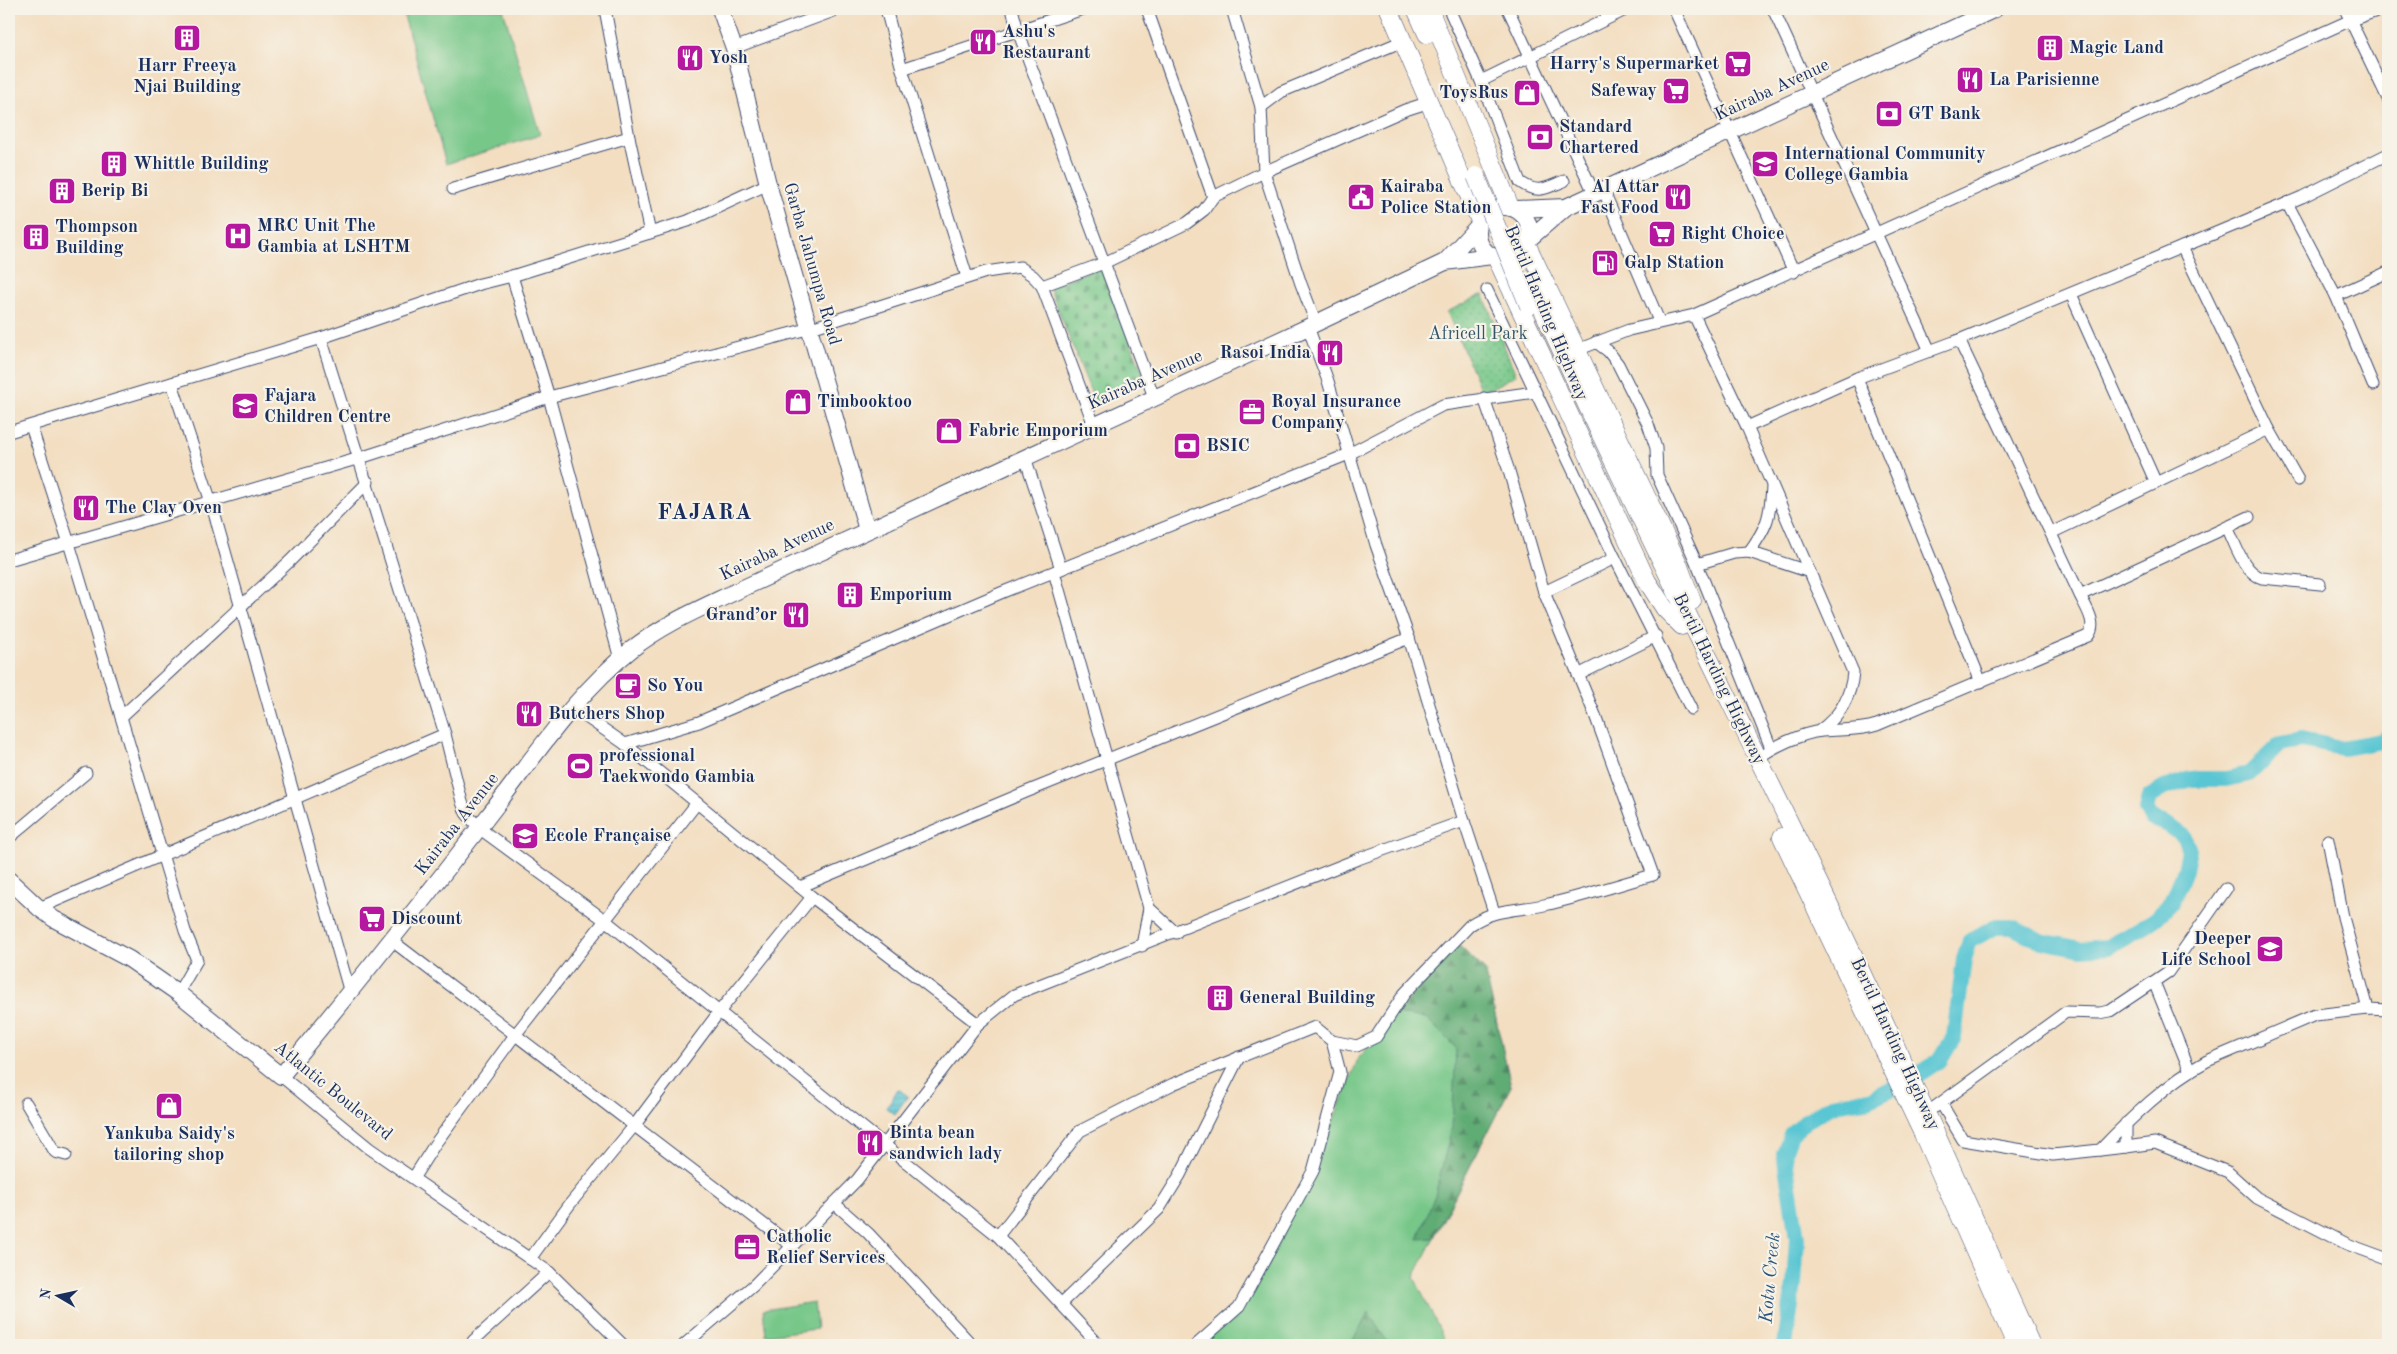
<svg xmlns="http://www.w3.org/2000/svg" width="2397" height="1354" font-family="'Old Standard TT',serif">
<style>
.green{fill:#77c789;stroke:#497b74}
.forest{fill:url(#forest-firs);stroke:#3e6e6a}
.cemetery{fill:url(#cemetery-stones);stroke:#497b74}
.park{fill:url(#park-dots);stroke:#497b74}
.water{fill:url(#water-rules);stroke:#3a7a98}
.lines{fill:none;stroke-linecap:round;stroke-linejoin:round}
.river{stroke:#5ac6d3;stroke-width:16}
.street-casing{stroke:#3b496d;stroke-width:13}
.secondary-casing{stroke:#3b496d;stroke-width:18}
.primary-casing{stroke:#3b496d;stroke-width:19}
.street{stroke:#fff;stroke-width:11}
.secondary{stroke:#fff;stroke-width:16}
.primary{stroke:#fff;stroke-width:18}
.primary-bridge-casing{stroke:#3b496d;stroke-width:19;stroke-linecap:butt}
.primary-bridge{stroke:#fff;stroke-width:18}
.labels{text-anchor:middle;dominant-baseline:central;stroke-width:4.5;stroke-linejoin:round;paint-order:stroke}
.poi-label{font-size:18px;font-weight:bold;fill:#1b2f5e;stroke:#f7f3e8;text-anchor:start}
.street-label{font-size:18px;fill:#1b2f5e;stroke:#f7f3e8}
.park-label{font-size:18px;fill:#325569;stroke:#f7f3e8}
.water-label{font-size:19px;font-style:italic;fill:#2b557b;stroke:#f7f3e8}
.district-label{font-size:22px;font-weight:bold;letter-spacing:1px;fill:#1b2f5e;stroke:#f7f3e8}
</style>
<defs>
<pattern id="forest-firs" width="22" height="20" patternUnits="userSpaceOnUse" patternTransform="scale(1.25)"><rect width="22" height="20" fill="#61ac75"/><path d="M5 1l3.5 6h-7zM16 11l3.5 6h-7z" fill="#4f8c63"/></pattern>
<pattern id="cemetery-stones" width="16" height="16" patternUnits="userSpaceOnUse" patternTransform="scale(1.25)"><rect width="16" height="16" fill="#77c789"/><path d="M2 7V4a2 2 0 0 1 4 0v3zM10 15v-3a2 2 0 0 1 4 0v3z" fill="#61a273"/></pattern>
<pattern id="park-dots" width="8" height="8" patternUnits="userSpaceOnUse" patternTransform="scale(1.25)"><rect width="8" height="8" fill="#77c789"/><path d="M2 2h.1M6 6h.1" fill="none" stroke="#61a273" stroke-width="1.8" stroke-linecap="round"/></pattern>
<pattern id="water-rules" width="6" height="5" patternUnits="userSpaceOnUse" patternTransform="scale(1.25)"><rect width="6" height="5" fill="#5ac6d3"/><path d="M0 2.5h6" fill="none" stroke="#4aa1ae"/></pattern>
</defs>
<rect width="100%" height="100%" fill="#f7f3e8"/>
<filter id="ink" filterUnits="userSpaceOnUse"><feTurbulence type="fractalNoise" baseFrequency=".02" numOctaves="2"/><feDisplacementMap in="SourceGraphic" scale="10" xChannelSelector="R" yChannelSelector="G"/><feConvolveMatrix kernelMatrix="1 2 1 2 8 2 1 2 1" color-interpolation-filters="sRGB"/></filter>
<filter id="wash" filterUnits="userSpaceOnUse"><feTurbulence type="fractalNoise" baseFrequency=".0096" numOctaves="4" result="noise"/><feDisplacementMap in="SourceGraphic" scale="20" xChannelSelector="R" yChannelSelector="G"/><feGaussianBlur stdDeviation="1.12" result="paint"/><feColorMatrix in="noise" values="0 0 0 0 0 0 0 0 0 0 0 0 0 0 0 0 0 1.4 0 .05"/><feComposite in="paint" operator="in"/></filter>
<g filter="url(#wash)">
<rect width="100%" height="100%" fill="#f3dec1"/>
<g class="green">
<polygon points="402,9 503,9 540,135 446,164"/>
<polygon points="1456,943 1485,970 1511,1086 1414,1277 1447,1345 1195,1345 1239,1307 1313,1171 1358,1059"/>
<polygon points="814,1302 817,1329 766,1335 763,1310"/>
</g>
<g class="forest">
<polygon points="1456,943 1485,970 1511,1086 1433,1238 1418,1239 1435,1195 1452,1127 1456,1048 1426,1018 1396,1014"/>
<polygon points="1369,1312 1389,1345 1350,1345"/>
</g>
<polygon class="cemetery" points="1100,267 1146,381 1095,402 1049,287"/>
<polygon class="park" points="1483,294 1516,375 1482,393 1447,312"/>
<polygon class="water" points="898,1089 908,1096 895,1114 886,1108"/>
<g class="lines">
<polyline class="river" points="1785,1345 1794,1284 1797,1238 1784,1153 1791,1134 1806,1121 1832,1105 1870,1099 1916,1076 1940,1060 1954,1037 1964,959 1970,941 1994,927 2012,927 2041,941 2082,949 2108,947 2153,921 2172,902 2185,870 2189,850 2184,837 2166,824 2152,819 2146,810 2149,797 2164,788 2190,779 2226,779 2249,774 2280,744 2301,740 2342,748 2382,741 2388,735"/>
</g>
</g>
<g filter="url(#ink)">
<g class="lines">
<g class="street-casing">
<g id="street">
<polyline points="605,9 629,137 650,233"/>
<polyline points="886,9 902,69 967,277"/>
<polyline points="1012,9 1018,31 1154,397"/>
<polyline points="1147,9 1213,197"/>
<polyline points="1232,9 1261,107 1264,172 1301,284 1316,323"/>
<path d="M1449,9L1481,81L1520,182C1538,195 1546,188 1564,181"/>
<polyline points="1508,9 1594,193"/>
<polyline points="1674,9 1794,272"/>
<polyline points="1773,9 1930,351"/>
<polyline points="2345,9 2388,99"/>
<polyline points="734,48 839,9"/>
<polyline points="902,69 1083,9"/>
<polyline points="1481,81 1627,9"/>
<polyline points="1261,107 1281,92 1403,41"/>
<polyline points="453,189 629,137"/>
<polyline points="1603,189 1659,321"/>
<polyline points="2287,203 2336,296 2373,385"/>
<polyline points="2182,247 2269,429 2298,480"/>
<polyline points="512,276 549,397 620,659"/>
<polyline points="1042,286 1104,263 1187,223 1204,210 1213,197 1264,172 1405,110 1430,102"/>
<polyline points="1487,290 1615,558 1691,709"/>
<polyline points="2071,294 2156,483"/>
<polyline points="2336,296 2388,272"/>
<path d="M1694,315L1747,427L1853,672C1851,697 1839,717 1819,731"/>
<polyline points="1308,327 1328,381 1376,545 1409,638 1464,821 1494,912"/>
<polyline points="321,338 445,734 462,802 466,813 479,828 606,921 998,1236 1099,1345"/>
<polyline points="1596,342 1608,351 1618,364 1648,424 1656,448 1657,475 1697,564 1771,748"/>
<polyline points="1577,350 1629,330 1694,315 2351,20 2382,9"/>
<polyline points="1857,378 1981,682"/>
<polyline points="172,383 211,502 350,993"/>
<polyline points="31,426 69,543 185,931 197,960 178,993"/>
<polyline points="1747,427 1857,378 1959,340 2302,197 2388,154"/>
<polyline points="9,432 321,338 480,284 512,276 688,221 768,184"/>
<polyline points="1025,457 1061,569"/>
<path d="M2227,527C2236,545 2243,572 2262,578L2320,584"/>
<polyline points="2051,533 2269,429"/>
<path d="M1749,552C1767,527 1770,518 1772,487"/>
<polyline points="9,560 360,458 549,397 811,328 986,272 1020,267 1033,276 1042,286 1094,425"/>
<polyline points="1697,564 1734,553 1749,552 1810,572"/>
<polyline points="1054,572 1149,908 1142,946"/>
<polyline points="1544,592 1615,558"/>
<polyline points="2080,595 2249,517"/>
<polyline points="1578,675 1656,636"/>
<polyline points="573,708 625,744 812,897 978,1024"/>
<polyline points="121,717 290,561 368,482"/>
<polyline points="625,744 699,722 1003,592 1349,454 1443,405 1535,392"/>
<path d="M1757,759C1772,747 1802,733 1822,731C1841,729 1858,731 1877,725L2088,636C2098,624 2086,608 2080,595L1959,340"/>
<polyline points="9,838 86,773"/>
<polyline points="2328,840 2343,917 2368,1009"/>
<polyline points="800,887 1026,792 1409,638"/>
<polyline points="39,908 445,734"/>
<polyline points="1149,908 1176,933"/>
<polyline points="391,940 792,1246"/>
<polyline points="2154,982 2190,1071"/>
<polyline points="281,1076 369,1148 549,1272 623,1345"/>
<polyline points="26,1103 55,1152 66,1155"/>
<path d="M1941,1103L1963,1140L2053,1155L2100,1150C2130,1119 2168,1082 2207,1061L2315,1015L2368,1009L2388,1010"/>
<polyline points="1935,1107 2066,1012 2100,1013 2110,1011 2168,972 2226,889"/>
<polyline points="2126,1147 2155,1143 2228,1172 2257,1198 2347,1244 2388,1259"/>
<polyline points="2100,1150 2126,1147 2126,1123"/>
<polyline points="414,1177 435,1144 515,1035 697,803"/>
<polyline points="834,1203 868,1233 972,1345"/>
<path d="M998,1236L1080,1131L1173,1084L1315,1027L1332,1041L1357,1046L1376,1037L1404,994L1470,925C1495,908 1516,911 1544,905C1581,897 1617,885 1653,875L1595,715L1544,592L1509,471L1484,398"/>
<polyline points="530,1259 570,1204 634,1126 719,1012 812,897"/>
<polyline points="1061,1304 1159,1209 1180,1175 1239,1057"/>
<polyline points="473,1341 549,1272"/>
<polyline points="684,1345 754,1285 857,1180 978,1024 1014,995 1358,859 1464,821"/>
<polyline points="1196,1345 1239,1307 1313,1171 1340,1072 1332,1041"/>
</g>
</g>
<g class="secondary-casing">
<g id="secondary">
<polyline points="720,9 734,48 768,184 867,530"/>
<circle cx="1504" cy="233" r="26"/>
<polyline points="1516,209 1566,207"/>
<polyline points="1529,239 1566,207 1995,9"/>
<polyline points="1445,262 1492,256"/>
<path d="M9,880L39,908L54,919L129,959L178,993L281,1076C352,990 421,903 489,815C533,759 575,694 632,649C665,623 704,607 741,589L1308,327L1445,262L1478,226"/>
</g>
</g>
<g class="primary-casing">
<g id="primary">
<polyline points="1389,9 1480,221"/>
<polyline points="1416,9 1427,34"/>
<polyline points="1429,9 1510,207"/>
<polyline points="1527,245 1677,561 1692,601"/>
<polyline points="1497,259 1647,581 1665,609 1682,626"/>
<path d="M1539,301C1637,518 1746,730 1848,944C1911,1077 1971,1211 2031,1345"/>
<polyline points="1782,837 1923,1134 2016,1345"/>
</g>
</g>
<use href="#street" class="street"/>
<use href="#secondary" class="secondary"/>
<use href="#primary" class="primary"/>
<g class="primary-bridge-casing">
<polyline id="primary-bridge" points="1476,176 1529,306"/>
</g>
<use href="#primary-bridge" class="primary-bridge"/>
</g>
</g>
<defs>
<g id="building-square" transform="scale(1.4375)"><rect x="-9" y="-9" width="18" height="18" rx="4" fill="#b5179e" stroke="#f7f3e8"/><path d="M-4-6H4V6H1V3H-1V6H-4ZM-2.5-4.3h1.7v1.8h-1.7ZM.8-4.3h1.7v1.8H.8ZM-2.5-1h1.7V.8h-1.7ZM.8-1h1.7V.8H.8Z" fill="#fff"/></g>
<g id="restaurant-square" transform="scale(1.4375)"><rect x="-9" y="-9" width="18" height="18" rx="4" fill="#b5179e" stroke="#f7f3e8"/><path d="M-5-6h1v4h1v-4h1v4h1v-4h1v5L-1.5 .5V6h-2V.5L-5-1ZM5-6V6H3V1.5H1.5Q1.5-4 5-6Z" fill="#fff"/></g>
<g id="supermarket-square" transform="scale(1.4375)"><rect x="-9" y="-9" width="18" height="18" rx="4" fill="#b5179e" stroke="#f7f3e8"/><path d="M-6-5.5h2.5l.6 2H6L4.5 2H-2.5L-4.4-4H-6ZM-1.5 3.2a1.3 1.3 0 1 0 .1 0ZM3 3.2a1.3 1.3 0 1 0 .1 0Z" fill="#fff"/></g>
<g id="shop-square" transform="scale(1.4375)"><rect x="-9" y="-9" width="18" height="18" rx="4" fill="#b5179e" stroke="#f7f3e8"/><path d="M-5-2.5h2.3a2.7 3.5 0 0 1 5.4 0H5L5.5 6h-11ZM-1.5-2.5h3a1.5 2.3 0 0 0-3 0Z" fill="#fff"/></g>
<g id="bank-square" transform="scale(1.4375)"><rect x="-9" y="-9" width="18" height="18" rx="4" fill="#b5179e" stroke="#f7f3e8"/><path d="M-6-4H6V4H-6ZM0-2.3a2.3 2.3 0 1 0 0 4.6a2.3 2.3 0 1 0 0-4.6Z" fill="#fff"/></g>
<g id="university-square" transform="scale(1.4375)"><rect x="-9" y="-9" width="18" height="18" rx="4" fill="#b5179e" stroke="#f7f3e8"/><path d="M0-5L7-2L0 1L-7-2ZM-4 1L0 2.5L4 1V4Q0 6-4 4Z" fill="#fff"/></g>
<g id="civic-square" transform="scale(1.4375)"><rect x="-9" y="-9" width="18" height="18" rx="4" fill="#b5179e" stroke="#f7f3e8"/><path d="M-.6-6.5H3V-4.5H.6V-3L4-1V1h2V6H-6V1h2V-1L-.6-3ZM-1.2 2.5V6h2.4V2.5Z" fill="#fff"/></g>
<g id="hospital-square" transform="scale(1.4375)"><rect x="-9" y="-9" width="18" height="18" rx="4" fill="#b5179e" stroke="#f7f3e8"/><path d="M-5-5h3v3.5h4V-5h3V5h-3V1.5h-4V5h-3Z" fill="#fff"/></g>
<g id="fuel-square" transform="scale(1.4375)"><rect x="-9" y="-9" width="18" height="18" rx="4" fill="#b5179e" stroke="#f7f3e8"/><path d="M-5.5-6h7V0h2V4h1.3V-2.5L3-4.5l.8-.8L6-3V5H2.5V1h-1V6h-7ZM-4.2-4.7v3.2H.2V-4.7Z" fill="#fff"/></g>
<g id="school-square" transform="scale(1.4375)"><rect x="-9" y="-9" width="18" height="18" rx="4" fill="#b5179e" stroke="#f7f3e8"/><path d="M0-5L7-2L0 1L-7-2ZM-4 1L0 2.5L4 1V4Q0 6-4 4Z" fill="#fff"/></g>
<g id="office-square" transform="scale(1.4375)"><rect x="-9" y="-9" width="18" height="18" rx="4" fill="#b5179e" stroke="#f7f3e8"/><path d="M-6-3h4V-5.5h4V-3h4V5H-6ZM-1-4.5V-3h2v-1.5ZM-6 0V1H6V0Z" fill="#fff"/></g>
<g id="cafe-square" transform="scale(1.4375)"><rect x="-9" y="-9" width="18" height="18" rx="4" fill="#b5179e" stroke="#f7f3e8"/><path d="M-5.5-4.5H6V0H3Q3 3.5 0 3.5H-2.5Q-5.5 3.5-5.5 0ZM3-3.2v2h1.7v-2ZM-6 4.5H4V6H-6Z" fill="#fff"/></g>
<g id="stadium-square" transform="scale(1.4375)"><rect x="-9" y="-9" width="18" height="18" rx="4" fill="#b5179e" stroke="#f7f3e8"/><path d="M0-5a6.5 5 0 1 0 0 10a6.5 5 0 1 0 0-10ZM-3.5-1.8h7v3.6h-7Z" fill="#fff"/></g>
</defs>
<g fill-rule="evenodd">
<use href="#building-square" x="187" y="38"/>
<use href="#restaurant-square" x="983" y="42"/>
<use href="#building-square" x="2050" y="48"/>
<use href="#restaurant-square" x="690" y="58"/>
<use href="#supermarket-square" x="1738" y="64"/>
<use href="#restaurant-square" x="1970" y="80"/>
<use href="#supermarket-square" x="1676" y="91"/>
<use href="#shop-square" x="1527" y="93"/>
<use href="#bank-square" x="1889" y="114"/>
<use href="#bank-square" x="1540" y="137"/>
<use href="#building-square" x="114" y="164"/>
<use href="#university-square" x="1765" y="164"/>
<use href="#building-square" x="62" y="191"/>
<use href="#civic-square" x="1361" y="197"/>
<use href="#restaurant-square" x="1678" y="197"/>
<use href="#supermarket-square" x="1662" y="234"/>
<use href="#hospital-square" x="238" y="236"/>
<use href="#building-square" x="36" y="237"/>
<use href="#fuel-square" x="1605" y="263"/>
<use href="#restaurant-square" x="1330" y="353"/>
<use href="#shop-square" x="798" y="402"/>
<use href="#school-square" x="245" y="406"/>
<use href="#office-square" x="1252" y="412"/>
<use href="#shop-square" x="949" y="431"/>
<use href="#bank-square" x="1187" y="446"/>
<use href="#restaurant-square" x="86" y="508"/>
<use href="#building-square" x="850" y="595"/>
<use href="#restaurant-square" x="796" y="615"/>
<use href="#cafe-square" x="628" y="686"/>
<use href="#restaurant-square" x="529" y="714"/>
<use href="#stadium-square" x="580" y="766"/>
<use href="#school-square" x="525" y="836"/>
<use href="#supermarket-square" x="372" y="919"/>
<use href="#school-square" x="2270" y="949"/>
<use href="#building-square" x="1220" y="998"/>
<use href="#shop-square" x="169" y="1106"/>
<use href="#restaurant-square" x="870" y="1143"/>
<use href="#office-square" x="747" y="1247"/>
</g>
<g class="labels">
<g class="poi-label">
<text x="1002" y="32">Ashu's<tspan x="1002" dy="21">Restaurant</tspan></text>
<text x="2069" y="48">Magic Land</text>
<text x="709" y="58">Yosh</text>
<text x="1719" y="64" text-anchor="end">Harry's Supermarket</text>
<text x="187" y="66" text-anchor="middle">Harr Freeya<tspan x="187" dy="21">Njai Building</tspan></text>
<text x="1989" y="80">La Parisienne</text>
<text x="1657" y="91" text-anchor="end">Safeway</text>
<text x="1508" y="93" text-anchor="end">ToysRus</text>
<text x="1908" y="114">GT Bank</text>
<text x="1559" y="127">Standard<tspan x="1559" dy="21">Chartered</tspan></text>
<text x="1784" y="154">International Community<tspan x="1784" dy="21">College Gambia</tspan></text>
<text x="133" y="164">Whittle Building</text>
<text x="1380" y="187">Kairaba<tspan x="1380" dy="21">Police Station</tspan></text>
<text x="1659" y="187" text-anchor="end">Al Attar<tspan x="1659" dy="21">Fast Food</tspan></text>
<text x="81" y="191">Berip Bi</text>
<text x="257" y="226">MRC Unit The<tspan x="257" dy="21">Gambia at LSHTM</tspan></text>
<text x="55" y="227">Thompson<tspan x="55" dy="21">Building</tspan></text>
<text x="1681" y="234">Right Choice</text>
<text x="1624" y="263">Galp Station</text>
<text x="1311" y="353" text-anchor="end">Rasoi India</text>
<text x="264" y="396">Fajara<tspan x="264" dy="21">Children Centre</tspan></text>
<text x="817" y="402">Timbooktoo</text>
<text x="1271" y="402">Royal Insurance<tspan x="1271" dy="21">Company</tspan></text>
<text x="968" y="431">Fabric Emporium</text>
<text x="1206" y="446">BSIC</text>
<text x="105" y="508">The Clay Oven</text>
<text x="869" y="595">Emporium</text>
<text x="777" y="615" text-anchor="end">Grand’or</text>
<text x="647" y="686">So You</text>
<text x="548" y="714">Butchers Shop</text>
<text x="599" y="756">professional<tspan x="599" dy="21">Taekwondo Gambia</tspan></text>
<text x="544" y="836">Ecole Française</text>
<text x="391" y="919">Discount</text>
<text x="2251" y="939" text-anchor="end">Deeper<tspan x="2251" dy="21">Life School</tspan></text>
<text x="1239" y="998">General Building</text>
<text x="889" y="1133">Binta bean<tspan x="889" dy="21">sandwich lady</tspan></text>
<text x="169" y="1134" text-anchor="middle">Yankuba Saidy's<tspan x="169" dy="21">tailoring shop</tspan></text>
<text x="766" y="1237">Catholic<tspan x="766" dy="21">Relief Services</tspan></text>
</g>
<g class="street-label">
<text transform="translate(1772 90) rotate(-25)">Kairaba Avenue</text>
<text transform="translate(812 264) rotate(74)">Garba Jahumpa Road</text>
<text transform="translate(1546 313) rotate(67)">Bertil Harding Highway</text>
<text transform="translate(1145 380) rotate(-24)">Kairaba Avenue</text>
<text transform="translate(777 550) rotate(-25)">Kairaba Avenue</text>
<text transform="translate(1719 679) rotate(64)">Bertil Harding Highway</text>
<text transform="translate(457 824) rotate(-52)">Kairaba Avenue</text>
<text transform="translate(1895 1044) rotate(65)">Bertil Harding Highway</text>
<text transform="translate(333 1091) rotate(39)">Atlantic Boulevard</text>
</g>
<g class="park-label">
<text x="1478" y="334">Africell Park</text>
</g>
<g class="water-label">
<text transform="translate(1771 1278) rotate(-85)">Kotu Creek</text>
</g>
<g class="district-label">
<text x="705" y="513">FAJARA</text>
</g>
</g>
<rect width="2397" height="1354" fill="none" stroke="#f7f3e8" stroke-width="30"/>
<g transform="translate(58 1296) rotate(279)" stroke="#f7f3e8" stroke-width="4" paint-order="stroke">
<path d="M0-4L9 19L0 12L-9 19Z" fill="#1b2f5e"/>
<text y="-8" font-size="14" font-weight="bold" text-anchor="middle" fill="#1b2f5e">N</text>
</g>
</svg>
